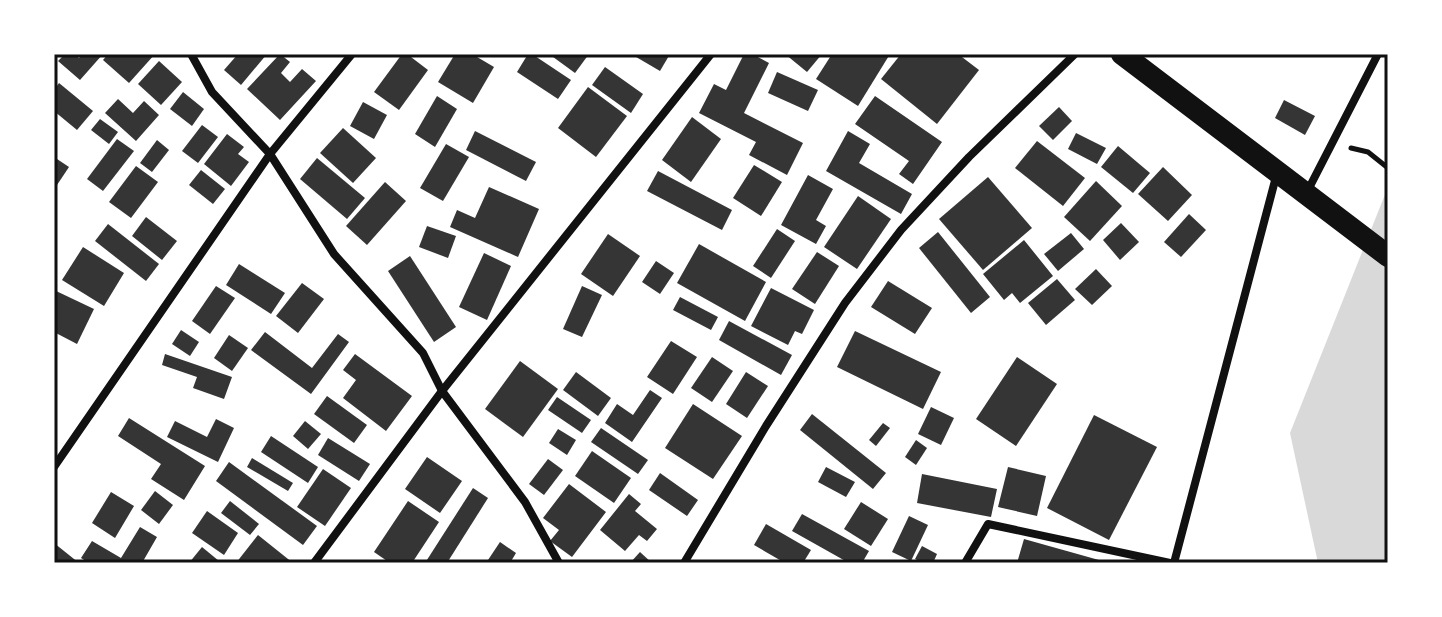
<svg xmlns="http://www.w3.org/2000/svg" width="1442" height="617" font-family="Commissioner,sans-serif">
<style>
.water{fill:#d9d9d9}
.building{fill:#353535}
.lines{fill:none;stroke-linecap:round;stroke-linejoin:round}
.path{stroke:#111;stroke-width:5}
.minor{stroke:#111;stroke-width:8}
.trunk{stroke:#111;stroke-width:22}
.neatline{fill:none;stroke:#111;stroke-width:3}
</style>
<rect width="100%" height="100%" fill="#fff"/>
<polygon class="water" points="1388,187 1388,563 1318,563 1290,433"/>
<g class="building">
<polygon points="65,54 75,54 79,58 82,54 103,54 80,80 58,61"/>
<polygon points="108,54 155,54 129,83 103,60"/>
<polygon points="238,54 267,54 241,85 224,70"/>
<polygon points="280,54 290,62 281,73 290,82 302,69 316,81 280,120 247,89"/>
<polygon points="402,54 407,54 428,70 399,110 374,92"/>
<polygon points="455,54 472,54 494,67 473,103 438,82"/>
<polygon points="528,54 532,54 571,80 558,99 517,72"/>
<polygon points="549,54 589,54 575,73"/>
<polygon points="631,54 670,54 660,71"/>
<polygon points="744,54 752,54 769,63 744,113 803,143 787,175 749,155 756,142 699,113 714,84 726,90"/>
<polygon points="785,54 822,54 807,72"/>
<polygon points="832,54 890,54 858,106 816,79"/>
<polygon points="901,54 958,54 979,70 937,124 881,79"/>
<polygon points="159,61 182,82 161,105 138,84"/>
<polygon points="605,67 643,94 631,113 592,85"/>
<polygon points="777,72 818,90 808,111 768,93"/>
<polygon points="59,83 93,111 77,130 54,111 54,90"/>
<polygon points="588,87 627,116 596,157 558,128"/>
<polygon points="183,92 204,109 192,126 170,109"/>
<polygon points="437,96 457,109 435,147 415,134"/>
<polygon points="875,96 942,142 913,184 899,174 909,161 855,124"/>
<polygon points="118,99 133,113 144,101 159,115 136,141 105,113"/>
<polygon points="1284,100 1315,116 1305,135 1275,118"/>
<polygon points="363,102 387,115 374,139 350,126"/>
<polygon points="1059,107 1072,121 1053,140 1039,126"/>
<polygon points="692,117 721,139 691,182 662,160"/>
<polygon points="100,119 118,132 109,144 91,130"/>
<polygon points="202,125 218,137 198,163 182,151"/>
<polygon points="343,128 376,158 353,183 320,153"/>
<polygon points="475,131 536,162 526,181 466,150"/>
<polygon points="848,131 870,144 859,163 912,194 901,214 826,171"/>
<polygon points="1076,133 1106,148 1097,164 1068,149"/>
<polygon points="227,134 244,147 238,154 249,162 231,186 204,164"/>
<polygon points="117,139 134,151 103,191 87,179"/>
<polygon points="157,140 169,150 152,172 140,163"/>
<polygon points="1037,141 1085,178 1063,206 1015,168"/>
<polygon points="446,144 469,157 443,201 420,188"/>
<polygon points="1118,146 1150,173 1133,193 1101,167"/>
<polygon points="54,157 69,167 57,185 54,184"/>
<polygon points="317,158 365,198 347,219 300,179"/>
<polygon points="754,165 782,182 761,216 733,198"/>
<polygon points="136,166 158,182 131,218 109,202"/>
<polygon points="1163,167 1192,195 1168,221 1138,194"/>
<polygon points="201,170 225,189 213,204 189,185"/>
<polygon points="658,171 732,210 722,230 647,191"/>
<polygon points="808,175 833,189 816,220 826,226 816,244 781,225"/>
<polygon points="988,177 1032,228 983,270 939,219"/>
<polygon points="1096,181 1122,206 1090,241 1064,217"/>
<polygon points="385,182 406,201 367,245 346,226"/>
<polygon points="489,187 539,209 518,257 450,227 457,210 475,218"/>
<polygon points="858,196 891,219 857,269 824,247"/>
<polygon points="1189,214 1206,230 1181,257 1164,242"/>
<polygon points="146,217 177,241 162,260 132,236"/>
<polygon points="1121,223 1139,242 1120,260 1103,240"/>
<polygon points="108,224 159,264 146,281 95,241"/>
<polygon points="427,226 456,236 448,258 419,247"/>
<polygon points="777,229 795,241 771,278 753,266"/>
<polygon points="938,232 990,297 971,313 919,248"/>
<polygon points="1071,233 1084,249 1058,271 1044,254"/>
<polygon points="608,234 640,256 613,296 581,274"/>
<polygon points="1024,240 1053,276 1020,303 1012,293 1004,300 983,274"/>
<polygon points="699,244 766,282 745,321 677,283"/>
<polygon points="83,247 124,273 104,306 62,280"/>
<polygon points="817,252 839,266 815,304 792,289"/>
<polygon points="484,253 511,266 487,320 459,307"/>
<polygon points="410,256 456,327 434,342 388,271"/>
<polygon points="656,261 674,273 660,294 642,282"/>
<polygon points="239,264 285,293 271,314 226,285"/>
<polygon points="1096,269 1112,286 1092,305 1075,289"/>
<polygon points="1057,279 1075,300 1046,325 1028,303"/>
<polygon points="888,281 932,308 915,334 871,307"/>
<polygon points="302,283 324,299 298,333 276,316"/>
<polygon points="216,286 235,298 210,334 192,321"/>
<polygon points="582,286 602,295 582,337 563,329"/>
<polygon points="771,288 814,310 802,334 795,331 788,345 751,326"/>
<polygon points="54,290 94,309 77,344 54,332"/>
<polygon points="680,297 718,317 711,330 673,310"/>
<polygon points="729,321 792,355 781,375 719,340"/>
<polygon points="181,330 199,342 190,356 172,344"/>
<polygon points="855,331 941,372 923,409 837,367"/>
<polygon points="265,332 312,368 338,334 349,342 311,394 251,350"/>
<polygon points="229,335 248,348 232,371 214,358"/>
<polygon points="671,341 697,357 673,394 647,377"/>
<polygon points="165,354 232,377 224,399 193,388 197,377 162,365"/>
<polygon points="355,354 412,396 386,431 343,398 356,380 343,370"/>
<polygon points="712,357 733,371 712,402 691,388"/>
<polygon points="1017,357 1057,384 1016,446 976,419"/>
<polygon points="520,361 558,389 523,437 485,409"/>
<polygon points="576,372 611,398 598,416 563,390"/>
<polygon points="746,372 768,386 747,418 726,404"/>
<polygon points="650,390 662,398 632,442 605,423 617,404 633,415"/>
<polygon points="327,396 367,425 354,443 314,414"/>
<polygon points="557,397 591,420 582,433 548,410"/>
<polygon points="693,404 742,436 713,479 665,448"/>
<polygon points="931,407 954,418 941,445 918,434"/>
<polygon points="812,414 886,473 873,489 800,430"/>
<polygon points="1094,415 1157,447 1109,540 1047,508"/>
<polygon points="129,418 205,466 184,500 151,479 161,464 118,436"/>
<polygon points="216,419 234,428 218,462 167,437 175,421 207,437"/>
<polygon points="305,421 321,434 308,449 293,436"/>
<polygon points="883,423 890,428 876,446 869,440"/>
<polygon points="601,428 648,460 638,474 591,442"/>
<polygon points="558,429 576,440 567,455 549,443"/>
<polygon points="271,436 318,467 308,483 261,452"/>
<polygon points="328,438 370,464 359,481 318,455"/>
<polygon points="916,440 927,448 916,465 905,457"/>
<polygon points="592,451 631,478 614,503 575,476"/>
<polygon points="427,457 462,481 440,513 405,489"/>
<polygon points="252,458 293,483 288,491 247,467"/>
<polygon points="548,459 563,470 544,495 529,484"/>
<polygon points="229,462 317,526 303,545 216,481"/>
<polygon points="826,467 855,482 846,497 818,482"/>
<polygon points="1008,467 1046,476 1037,516 998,507"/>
<polygon points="323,469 351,488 325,526 297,507"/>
<polygon points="660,473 698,500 687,516 649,490"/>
<polygon points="922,474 997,489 991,517 917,503"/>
<polygon points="569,484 606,512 572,557 550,541 559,530 543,518"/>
<polygon points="473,488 488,498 447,563 425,563"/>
<polygon points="155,491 173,505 159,524 141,510"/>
<polygon points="111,492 134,506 115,538 92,523"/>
<polygon points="629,494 641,504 635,511 657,529 647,541 639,535 625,551 600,530"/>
<polygon points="230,501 259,524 250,535 221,513"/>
<polygon points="408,501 439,522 412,563 390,563 374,552"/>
<polygon points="861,502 888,519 871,546 844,529"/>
<polygon points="207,511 238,533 224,555 192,533"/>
<polygon points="802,514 869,551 862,563 849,563 792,531"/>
<polygon points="909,516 928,525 911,561 892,552"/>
<polygon points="766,524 811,550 803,563 785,563 754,545"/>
<polygon points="140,527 157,537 142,563 89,563 81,558 92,541 121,558"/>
<polygon points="258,535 293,563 236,563"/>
<polygon points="1024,539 1106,562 1106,563 1017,563"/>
<polygon points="500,542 516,553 510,563 486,563"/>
<polygon points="54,543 79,563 54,563"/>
<polygon points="922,546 937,554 933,563 923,563 915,559"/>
<polygon points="202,547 219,561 217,563 189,563"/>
<polygon points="640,552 652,563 630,563"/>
</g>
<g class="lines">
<polyline class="path" points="1351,148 1368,152 1388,168"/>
<g class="minor">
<polyline points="191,54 212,92 270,154 334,254 423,353 442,391 525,502 559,563"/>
<polyline points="1307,192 1378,54"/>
<polyline points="54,467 270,154 352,54"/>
<polyline points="314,563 442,391 711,54"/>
<polyline points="684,563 766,426 845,303 901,230 969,157 1075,54"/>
<polyline points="965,563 988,524 1170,563"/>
<polyline points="1174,563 1277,173"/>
</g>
<polyline class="trunk" points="1122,54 1388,256"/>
</g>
<rect width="1442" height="617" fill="none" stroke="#ffffff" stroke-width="112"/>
<rect x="56" y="56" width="1330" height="505" class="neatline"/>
</svg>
